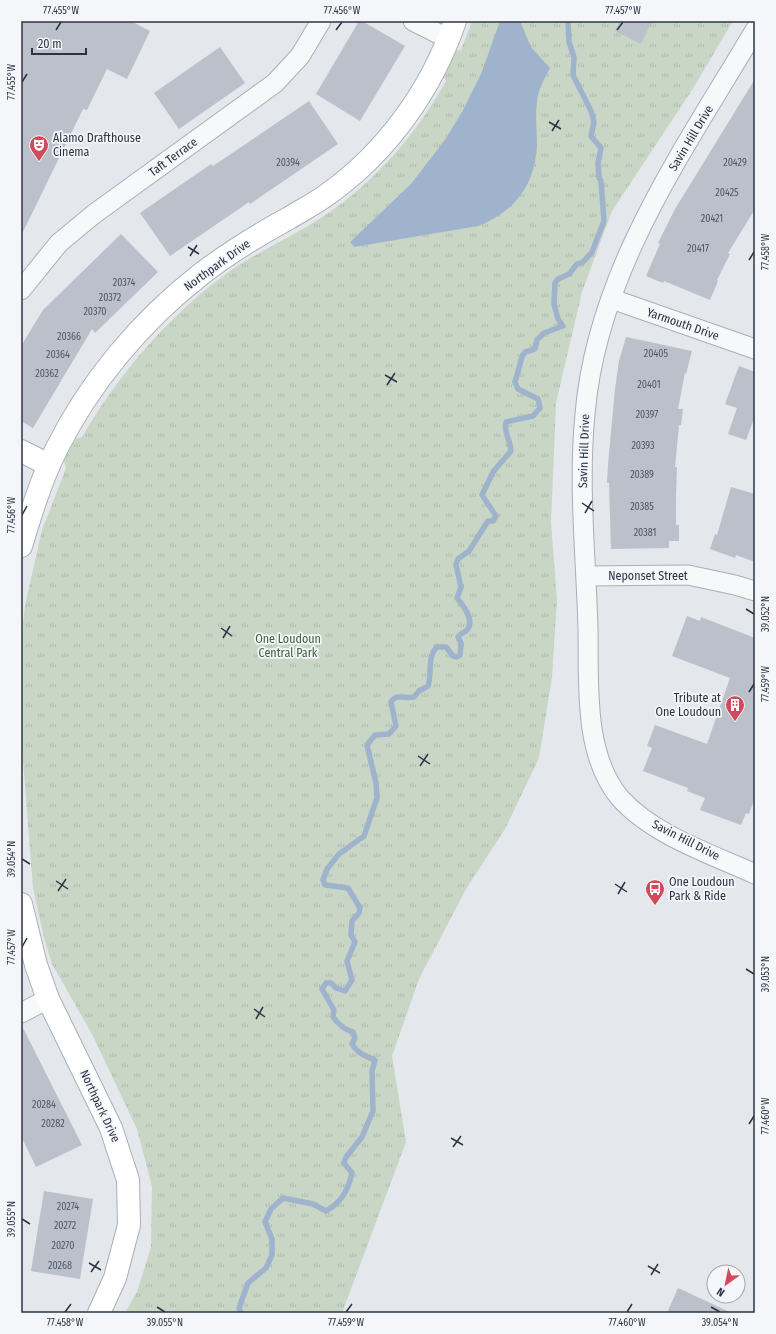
<svg xmlns="http://www.w3.org/2000/svg" width="776" height="1334" font-family="'Fira Sans Condensed',sans-serif">
<style>
.park{fill:url(#park-tufts)}
.water{fill:#9fb4cc}
.lines{fill:none;stroke-linecap:round;stroke-linejoin:round}
.stream{stroke:#9fb4cc;stroke-width:5.5}
.building{fill:#bbc0ca}
.street-casing{stroke:#a9aeb7;stroke-width:21}
.secondary-casing{stroke:#a9aeb7;stroke-width:24}
.street{stroke:#f7f8fa;stroke-width:19}
.secondary{stroke:#fff;stroke-width:22}
.ticks{fill:none;stroke:#2b3445;stroke-width:1.5}
.labels{text-anchor:middle;dominant-baseline:central;stroke-width:3.5;stroke-linejoin:round;paint-order:stroke}
.number-label{font-size:10px;fill:#4f5766}
.poi-label{font-size:12px;fill:#2b3445;stroke:#f4f6f9;text-anchor:start}
.street-label{font-size:12px;fill:#2b3445;stroke:#f4f6f9}
.park-label{font-size:12px;fill:#3f6138;stroke:#f4f6f9}
.neatline{fill:none;stroke:#2b3445;stroke-width:1.5}
.ticks-label{font-size:10px;text-anchor:middle;fill:#2b3445}
</style>
<defs>
<pattern id="park-tufts" width="24" height="20" patternUnits="userSpaceOnUse"><rect width="24" height="20" fill="#c9d6c5"/><path d="M3 7l-1-3M5 7V3M7 7l1-3M15 17l-1-3M17 17v-4M19 17l1-3" fill="none" stroke="#adb8ab"/></pattern>
</defs>
<rect width="100%" height="100%" fill="#e4e7ec"/>
<path class="park" d="M472,21H733L692,90L612,211L582,292L556,403L551,522L557,600L552,677L539,758L505,829L466,889L419,979L392,1056L406,1142L342,1313H125L137,1292L151,1247L152,1186L137,1129L93,1036L52,964L44,938L33,888L21,735V642L25,605L42,530L66,468L64,461L75,439L82,437C120,372 169,315 230,271C255,254 282,241 308,226C367,191 413,140 446,81L444,76L455,51L461,50Z"/>
<path class="water" d="M500,21H520L531,47L550,68C544,79 538,90 537,102C535,116 537,131 537,145C535,186 514,212 478,226L354,247L350,242L411,184L447,137L463,110L481,74Z"/>
<g class="lines">
<path class="stream" d="M241,1313L239,1308L248,1283L266,1268L272,1255V1239L265,1222L271,1209L283,1198L313,1204L326,1211C342,1202 348,1190 352,1173L344,1163L346,1157L362,1137L373,1111L372,1071L375,1060C365,1056 357,1053 352,1044L355,1038L353,1032C345,1030 338,1024 333,1017L334,1010L322,989L326,983H331L336,988L345,991L352,980L347,961L355,942L351,935L352,921L359,913L360,908L348,888L325,885L323,880L327,869L339,854L364,836L377,798L376,783L367,745L375,735L389,734L396,726L391,702C396,693 405,699 414,697L419,691L428,686C432,675 427,656 437,647H446L453,656L457,657L460,655L461,643L458,637C461,633 463,633 466,631C476,622 463,605 457,598L461,587L456,565L458,559L469,551L488,521H493L496,516L482,495L493,472L511,451C511,442 503,431 506,422L533,416L540,408L538,399L518,389L515,382L522,357L525,352L535,349L537,340L544,333L563,326L558,319L554,304L555,283L558,279L569,274L577,264L583,262L592,252L604,221L601,181L599,178L598,163L601,148L591,136L594,122L591,111L573,75L574,57L569,42L568,21"/>
</g>
<g class="building">
<polygon points="21,21 131,21 150,31 127,79 107,69 87,110 83,109 21,236"/>
<polygon points="359,21 362,21 405,46 360,121 316,94"/>
<polygon points="620,21 652,21 641,44 615,31"/>
<polygon points="220,47 245,83 179,129 154,93"/>
<polygon points="755,79 755,209 728,253 730,254 717,280 718,281 710,300 664,281 663,283 646,276 660,244 658,243 675,209"/>
<polygon points="309,101 338,144 250,204 249,202 170,256 140,213 211,164 213,166"/>
<polygon points="121,234 158,272 95,333 92,329 33,428 21,421 21,346 43,310"/>
<polygon points="626,337 692,351 686,374 685,373 678,409 683,409 681,425 679,425 675,467 677,467 676,497 676,525 679,525 679,541 669,541 669,548 611,549 609,483 607,483 608,464 615,389 619,361"/>
<polygon points="739,366 755,372 755,416 746,440 728,434 737,408 725,404"/>
<polygon points="731,487 755,494 755,562 736,555 735,558 710,549 715,534 717,535"/>
<polygon points="687,616 700,621 701,617 755,638 755,798 749,814 746,813 741,825 700,810 705,798 687,791 688,788 643,771 652,748 647,746 655,725 707,744 730,678 672,656"/>
<polygon points="21,1024 82,1145 36,1167 21,1136"/>
<polygon points="44,1191 93,1199 80,1279 31,1271"/>
<polygon points="678,1288 732,1313 667,1313"/>
</g>
<g class="lines">
<g class="street-casing">
<g id="street">
<polyline points="413,21 449,39"/>
<path d="M755,30C684,150 597,271 585,414C578,485 586,557 588,629C589,682 583,754 620,798C653,835 711,854 755,874"/>
<polyline points="21,290 59,243 94,214 275,83 300,56 321,21"/>
<polyline points="612,299 755,349"/>
<polyline points="586,576 688,575 735,585 755,591"/>
<polyline points="21,1013 48,999"/>
</g>
</g>
<g class="secondary-casing">
<g id="secondary">
<polyline points="21,451 49,465"/>
<path d="M21,546C31,513 41,480 56,450C89,383 141,321 200,275C228,253 258,235 289,218C302,210 316,203 328,194C387,152 432,89 455,21"/>
<polyline points="21,904 36,965 48,999 111,1128 128,1180 129,1225 115,1278 99,1313"/>
</g>
</g>
<use href="#street" class="street"/>
<use href="#secondary" class="secondary"/>
</g>
<path class="ticks" d="M56,30L61,22M336,30L342,22M617,30L623,22M22,82L27,74M549,122L561,129M552,131L559,120M188,247L199,254M190,256L197,245M749,260L754,252M385,375L397,382M387,385L395,373M582,503L594,511M585,513L592,501M22,515L27,506M746,609L754,614M221,628L232,636M223,638L230,626M749,692L754,684M418,756L430,764M420,766L428,754M22,859L30,864M56,881L68,889M615,884L627,892M58,891L66,879M618,894L625,882M22,947L27,938M746,969L754,974M254,1009L265,1017M256,1019L263,1007M749,1124L754,1116M451,1138L463,1145M453,1147L461,1136M22,1219L30,1224M89,1263L101,1270M648,1266L660,1273M91,1272L99,1261M651,1275L658,1264M157,1307L165,1312M711,1307L720,1312M65,1312L71,1304M346,1312L352,1304M627,1312L632,1304"/>
<defs>
<g id="theatre-pin" transform="scale(1)"><path d="M0 17L-7.5 6A9.5 9.5 0 1 1 7.5 6Z" fill="#d1495b" stroke="#f4f6f9"/><path d="M-5-5.5Q0-4 5-5.5V0Q5 5 0 6Q-5 5-5 0ZM-3.3-2.5H-1v1.5H-3.3ZM1-2.5H3.3v1.5H1ZM-2.8 1Q0 5.5 2.8 1Z" fill="#fff"/></g>
<g id="building-pin" transform="scale(1)"><path d="M0 17L-7.5 6A9.5 9.5 0 1 1 7.5 6Z" fill="#d1495b" stroke="#f4f6f9"/><path d="M-4-6H4V6H1V3H-1V6H-4ZM-2.5-4.3h1.7v1.8h-1.7ZM.8-4.3h1.7v1.8H.8ZM-2.5-1h1.7V.8h-1.7ZM.8-1h1.7V.8H.8Z" fill="#fff"/></g>
<g id="bus-pin" transform="scale(1)"><path d="M0 17L-7.5 6A9.5 9.5 0 1 1 7.5 6Z" fill="#d1495b" stroke="#f4f6f9"/><path d="M-5-6H5V4H4V6H2V4H-2V6H-4V4H-5ZM-3.5-4V0h7V-4ZM-3.5 1.2v1.5H-2V1.2ZM2 1.2v1.5H3.5V1.2Z" fill="#fff"/></g>
</defs>
<g fill-rule="evenodd">
<use href="#theatre-pin" x="39" y="145"/>
<use href="#building-pin" x="735" y="705"/>
<use href="#bus-pin" x="655" y="889"/>
</g>
<g class="labels">
<g class="number-label">
<text x="288" y="163">20394</text>
<text x="735" y="163">20429</text>
<text x="727" y="193">20425</text>
<text x="712" y="219">20421</text>
<text x="698" y="249">20417</text>
<text x="124" y="283">20374</text>
<text x="110" y="298">20372</text>
<text x="95" y="312">20370</text>
<text x="69" y="337">20366</text>
<text x="656" y="354">20405</text>
<text x="58" y="355">20364</text>
<text x="47" y="374">20362</text>
<text x="649" y="385">20401</text>
<text x="647" y="415">20397</text>
<text x="643" y="446">20393</text>
<text x="642" y="475">20389</text>
<text x="642" y="507">20385</text>
<text x="645" y="533">20381</text>
<text x="44" y="1105">20284</text>
<text x="53" y="1124">20282</text>
<text x="68" y="1207">20274</text>
<text x="65" y="1226">20272</text>
<text x="63" y="1246">20270</text>
<text x="60" y="1266">20268</text>
</g>
<g class="poi-label">
<text x="53" y="138">Alamo Drafthouse<tspan x="53" dy="14">Cinema</tspan></text>
<text x="721" y="698" text-anchor="end">Tribute at<tspan x="721" dy="14">One Loudoun</tspan></text>
<text x="669" y="882">One Loudoun<tspan x="669" dy="14">Park &amp; Ride</tspan></text>
</g>
<g class="street-label">
<text transform="translate(691 138) rotate(-59)">Savin Hill Drive</text>
<text transform="translate(173 157) rotate(-36)">Taft Terrace</text>
<text transform="translate(217 265) rotate(-36)">Northpark Drive</text>
<text transform="translate(683 324) rotate(19)">Yarmouth Drive</text>
<text transform="translate(584 451) rotate(-88)">Savin Hill Drive</text>
<text x="648" y="576">Neponset Street</text>
<text transform="translate(686 840) rotate(27)">Savin Hill Drive</text>
<text transform="translate(100 1106) rotate(65)">Northpark Drive</text>
</g>
<g class="park-label">
<text x="288" y="639">One Loudoun<tspan x="288" dy="14">Central Park</tspan></text>
</g>
</g>
<rect width="776" height="1334" fill="none" stroke="#f4f6f9" stroke-width="44"/>
<g transform="translate(726 1284) rotate(213)"><circle r="19" fill="#f4f6f9" stroke="#a4a8b1"/>
<path d="M0-3L7 15L0 10L-7 15Z" fill="#d1495b"/>
<text y="-6" font-size="11" font-weight="bold" text-anchor="middle" fill="#2b3445">N</text>
</g>
<path d="M32 48v6h54v-6" fill="none" stroke="#2b3445" stroke-width="2"/>
<text x="38" y="48" font-size="12" fill="#2b3445" stroke="#f4f6f9" stroke-width="3" paint-order="stroke">20 m</text>
<rect x="22" y="22" width="732" height="1290" class="neatline"/>
<g class="ticks-label">
<text x="61" y="14">77.455°W</text>
<text x="342" y="14">77.456°W</text>
<text x="623" y="14">77.457°W</text>
<text transform="translate(11 82) rotate(-90)" y="4">77.455°W</text>
<text transform="translate(765 252) rotate(-90)" y="4">77.458°W</text>
<text transform="translate(11 515) rotate(-90)" y="4">77.456°W</text>
<text transform="translate(765 614) rotate(-90)" y="4">39.052°N</text>
<text transform="translate(765 684) rotate(-90)" y="4">77.459°W</text>
<text transform="translate(11 859) rotate(-90)" y="4">39.054°N</text>
<text transform="translate(11 947) rotate(-90)" y="4">77.457°W</text>
<text transform="translate(765 974) rotate(-90)" y="4">39.053°N</text>
<text transform="translate(765 1116) rotate(-90)" y="4">77.460°W</text>
<text transform="translate(11 1219) rotate(-90)" y="4">39.055°N</text>
<text x="65" y="1326">77.458°W</text>
<text x="165" y="1326">39.055°N</text>
<text x="346" y="1326">77.459°W</text>
<text x="627" y="1326">77.460°W</text>
<text x="720" y="1326">39.054°N</text>
</g>
</svg>
